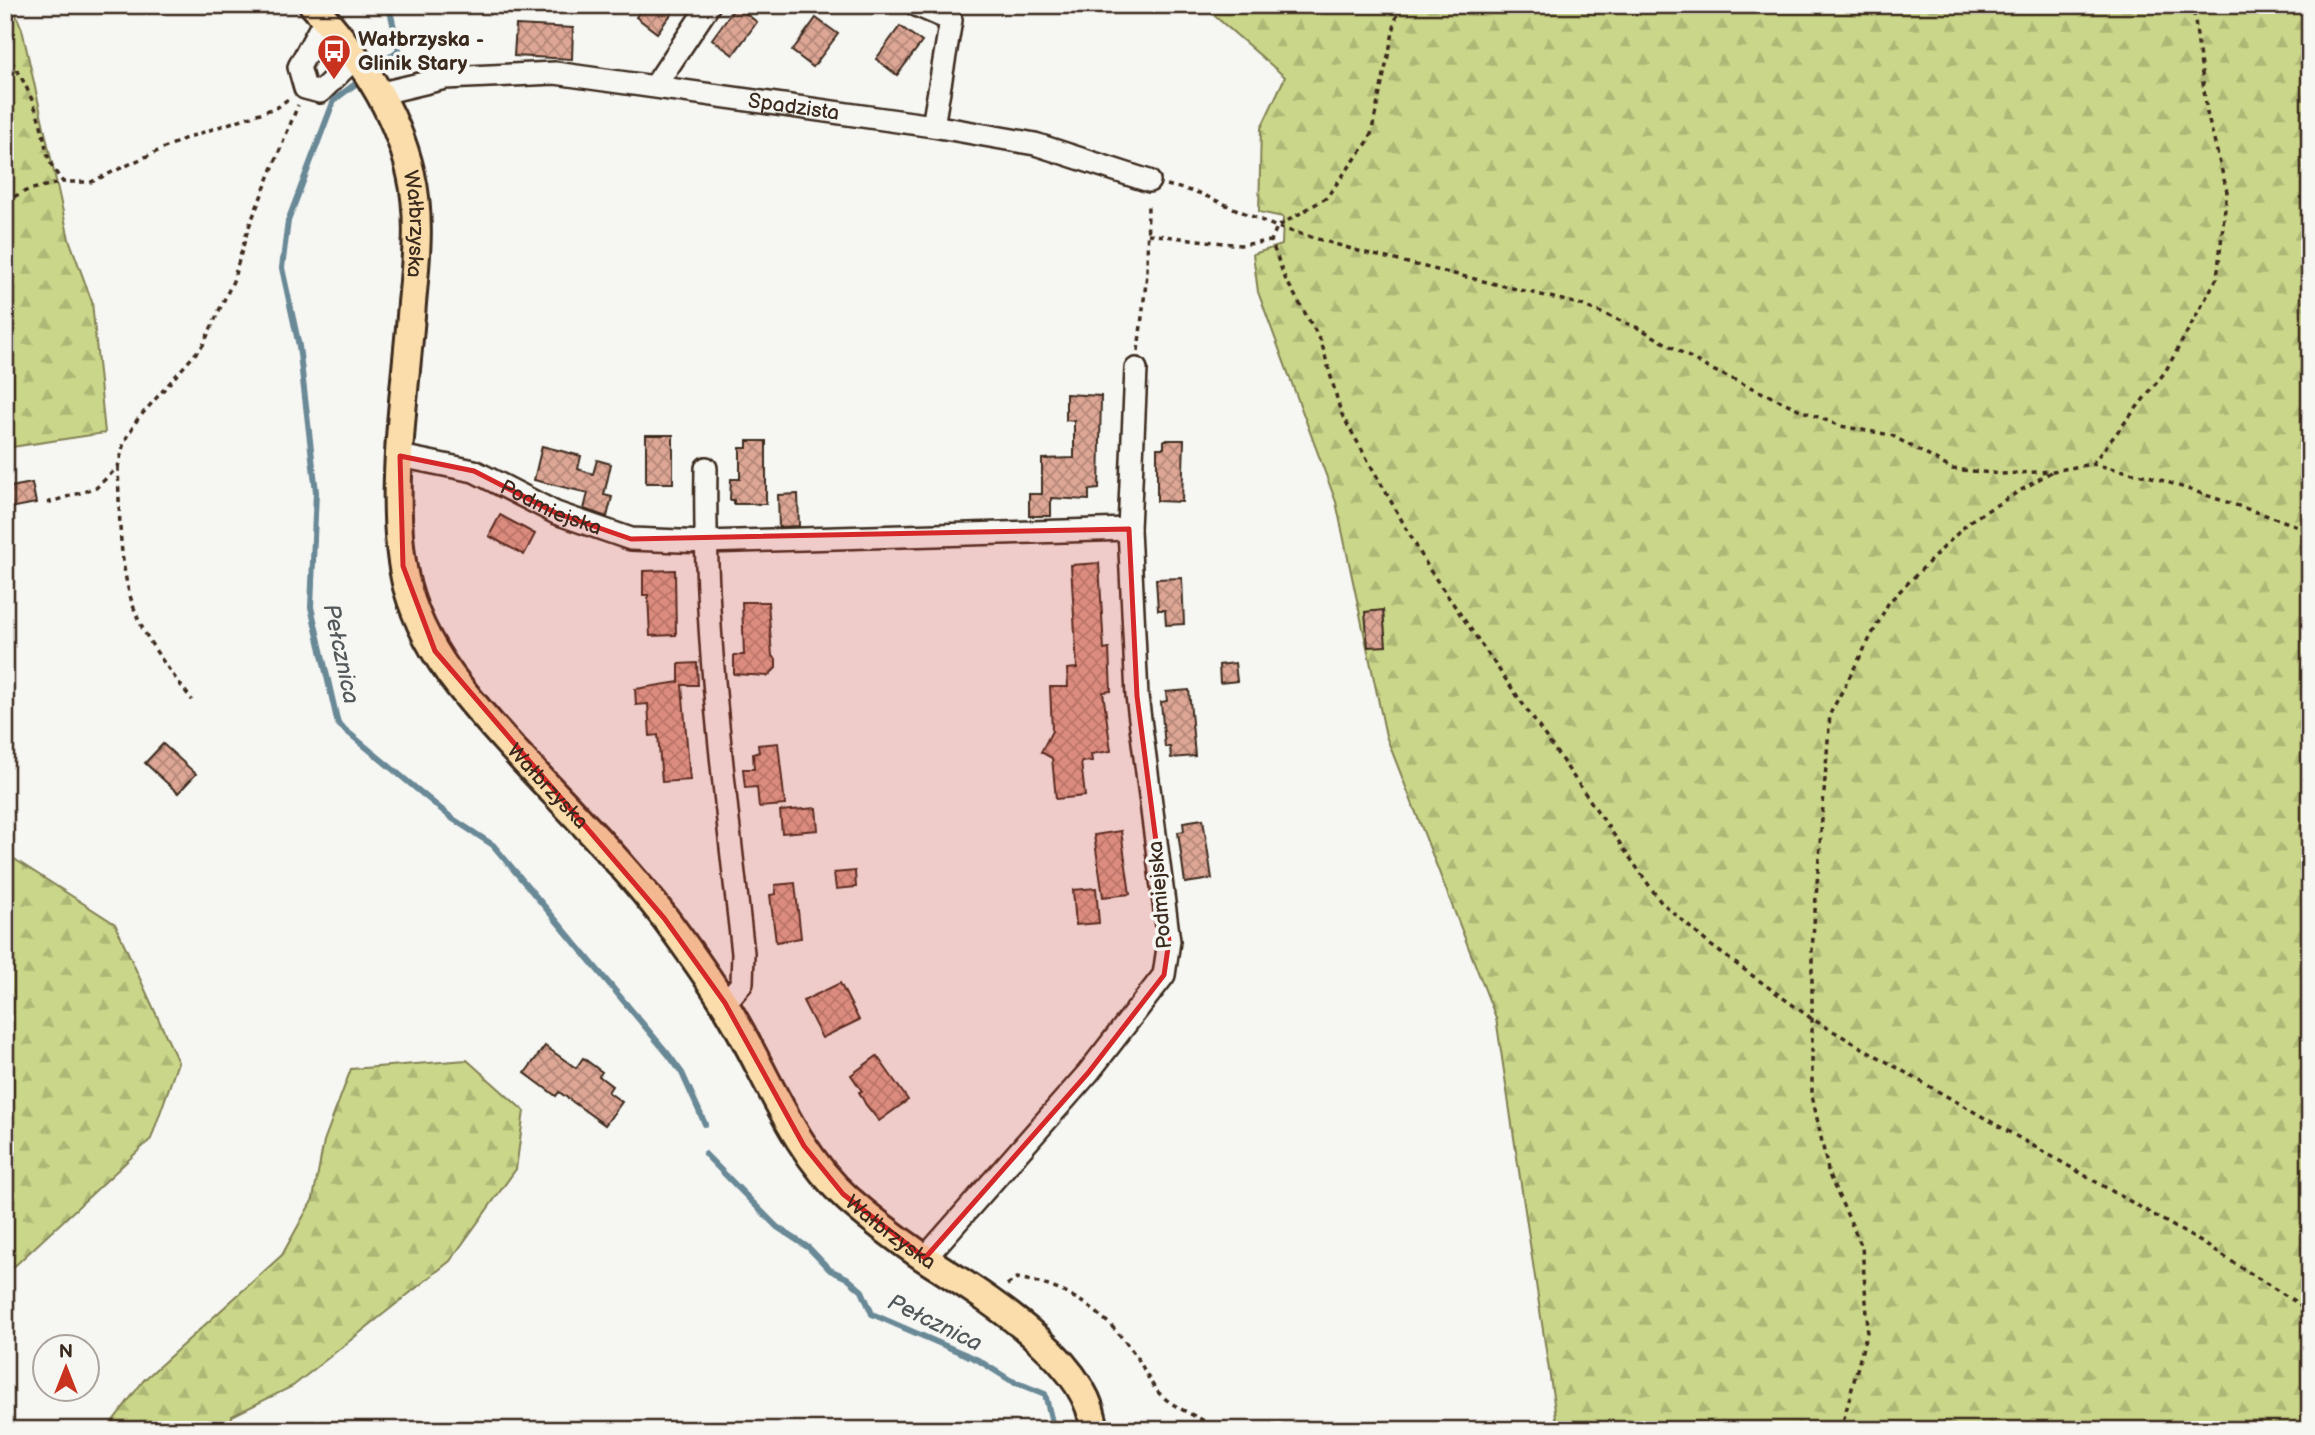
<svg xmlns="http://www.w3.org/2000/svg" width="2315" height="1435" font-family="'Balsamiq Sans',sans-serif">
<style>
.forest{fill:url(#forest-firs);stroke:#828054;stroke-width:2}
.lines{fill:none;stroke-linecap:round;stroke-linejoin:round}
.stream{stroke:#698997;stroke-width:6}
.building{fill:url(#building-cross-hatch);stroke:#3b2a1e;stroke-width:2}
.minor-casing{stroke:#3b2a1e;stroke-width:26}
.major-casing{stroke:#3b2a1e;stroke-width:32}
.path{stroke:#3b2a1e;stroke-width:3.5;stroke-dasharray:5 5;stroke-linecap:butt}
.minor{stroke:#f6f6f2;stroke-width:21}
.major{stroke:#faddab;stroke-width:26}
.marked{fill:#d62828;fill-opacity:0.2;stroke:#d62828;stroke-width:5;stroke-linejoin:round}
.labels{text-anchor:middle;dominant-baseline:central;stroke-width:7;stroke-linejoin:round;paint-order:stroke}
.poi-label{font-size:21px;font-weight:bold;fill:#3b2a1e;stroke:#f6f6f2;text-anchor:start}
.street-label{font-size:21px;fill:#3b2a1e;stroke:#f6f6f2}
.water-label{font-size:23px;font-style:italic;fill:#52595b;stroke:#f6f6f2}
</style>
<defs>
<pattern id="forest-firs" width="22" height="20" patternUnits="userSpaceOnUse" patternTransform="scale(1.75)"><rect width="22" height="20" fill="#cad689"/><path d="M5 1l3.5 6h-7zM16 11l3.5 6h-7z" fill="#aeb876"/></pattern>
<pattern id="building-cross-hatch" width="8" height="8" patternUnits="userSpaceOnUse" patternTransform="scale(1.75)"><rect width="8" height="8" fill="#dda695"/><path d="M0 0l8 8M0 8l8-8" fill="none" stroke="#b48779"/></pattern>
</defs>
<rect width="100%" height="100%" fill="#f6f6f2"/>
<filter id="ink" filterUnits="userSpaceOnUse"><feTurbulence type="fractalNoise" baseFrequency=".0143" numOctaves="2"/><feDisplacementMap in="SourceGraphic" scale="14" xChannelSelector="R" yChannelSelector="G"/><feConvolveMatrix kernelMatrix="1 2 1 2 8 2 1 2 1" color-interpolation-filters="sRGB"/></filter>
<g filter="url(#ink)">
<g class="forest">
<polygon points="5,5 12,5 22,29 69,239 92,302 105,433 5,448"/>
<polygon points="1202,5 2310,5 2310,1430 1558,1430 1496,1018 1386,736 1336,502 1258,292 1253,254 1282,245 1283,217 1259,212 1261,128 1285,77"/>
<polygon points="5,853 115,924 178,1062 151,1139 5,1275"/>
<polygon points="467,1060 524,1111 516,1169 450,1261 293,1386 232,1416 230,1430 106,1430 144,1380 282,1255 313,1199 324,1141 351,1069"/>
</g>
<g class="lines">
<g class="stream">
<polyline points="373,70 399,50 391,15 385,5"/>
<polyline points="362,79 334,100 288,221 282,268 299,346 316,492 311,607 338,724 453,819 493,845 668,1054 682,1073 705,1124"/>
<polyline points="705,1154 777,1227 809,1248 830,1270 847,1278 862,1291 872,1314 978,1360 1010,1380 1045,1394 1054,1430"/>
</g>
</g>
<g class="building">
<polygon points="645,5 678,5 657,33 636,17"/>
<polygon points="736,6 757,22 733,55 712,39"/>
<polygon points="816,18 838,34 813,67 792,51"/>
<polygon points="516,25 573,28 572,59 514,56"/>
<polygon points="900,26 922,42 897,75 876,59"/>
<polygon points="1066,394 1101,396 1099,489 1089,490 1089,500 1051,498 1051,516 1029,516 1029,494 1042,494 1042,459 1074,458 1074,421 1066,420"/>
<rect x="646" y="435" width="27" height="48"/>
<polygon points="1164,440 1184,440 1182,502 1157,501 1157,448 1164,448"/>
<polygon points="747,441 766,441 766,504 734,504 734,500 730,500 731,479 740,479 740,448 747,448"/>
<polygon points="542,446 581,456 578,469 593,474 597,460 611,464 604,495 612,497 607,517 584,509 588,493 534,480"/>
<polygon points="32,483 36,503 5,509 5,488"/>
<polygon points="798,494 799,526 779,527 778,495"/>
<polygon points="500,515 535,534 524,555 489,536"/>
<polygon points="1099,563 1104,650 1109,649 1111,691 1103,692 1111,751 1091,754 1092,761 1081,762 1085,796 1056,799 1052,758 1041,752 1052,731 1050,687 1068,687 1067,669 1077,668 1071,565"/>
<polygon points="675,570 676,635 650,636 648,595 643,595 643,571"/>
<polygon points="1182,578 1184,624 1166,625 1165,610 1158,610 1156,579"/>
<polygon points="742,602 768,602 772,656 776,659 776,668 768,676 734,674 734,655 744,655"/>
<polygon points="1383,610 1386,646 1368,647 1365,612"/>
<polygon points="697,663 698,685 682,685 690,780 662,782 658,735 650,736 648,704 636,705 635,689 679,682 679,664"/>
<polygon points="1235,663 1237,681 1220,683 1219,665"/>
<polygon points="1189,690 1195,756 1171,758 1170,747 1165,747 1161,702 1167,701 1166,692"/>
<polygon points="778,743 785,805 759,807 757,787 745,788 743,769 754,769 753,754 759,752 758,745"/>
<polygon points="163,744 196,774 178,793 145,763"/>
<polygon points="816,808 818,830 782,833 780,811"/>
<polygon points="1203,819 1212,879 1185,883 1178,832 1184,831 1183,822"/>
<polygon points="1121,831 1130,894 1103,897 1094,835"/>
<polygon points="855,871 856,887 836,889 834,873"/>
<polygon points="795,883 801,938 776,942 770,895 776,894 775,885"/>
<polygon points="1096,888 1099,923 1076,925 1073,890"/>
<polygon points="840,983 859,1020 822,1038 803,1001"/>
<polygon points="545,1046 576,1068 583,1058 602,1072 599,1076 612,1086 608,1092 622,1102 605,1125 559,1092 556,1096 525,1073"/>
<polygon points="877,1056 908,1100 879,1121 866,1105 859,1092 862,1091 851,1075"/>
</g>
<g class="lines">
<g class="minor-casing">
<g id="minor">
<polyline points="916,5 951,20 933,126"/>
<polyline points="325,19 299,67 305,88 320,92 357,56"/>
<polyline points="655,86 709,5"/>
<path id="s1" d="M382,93L445,78L555,73L933,126L1035,144L1149,181"/>
<path id="s2" d="M400,456L474,471L556,513L631,539L705,542L1129,529"/>
<path d="M706,468C703,631 725,792 743,953L742,983L725,1003"/>
<polyline points="925,1258 1088,1073 1164,975 1169,941 1137,696 1129,529 1136,369"/>
</g>
</g>
<g class="major-casing">
<g id="major">
<path id="s3" d="M313,5C359,57 395,105 411,174C421,217 416,260 412,303C406,389 386,504 407,587C417,623 436,657 459,686C523,767 602,836 665,918C685,945 706,974 724,1003C765,1067 790,1147 848,1199C872,1220 897,1239 923,1257C976,1292 1091,1359 1094,1430"/>
</g>
</g>
<g class="path">
<polyline points="1399,5 1370,139 1326,198 1277,227 1271,241 1285,278 1321,341 1341,413 1431,572 1660,901 1709,944 1812,1019 2201,1242 2310,1311"/>
<path d="M5,53C20,71 33,99 40,122C48,149 43,157 63,182H91L186,138L278,107L288,99"/>
<polyline points="1167,185 1199,193 1277,227 1362,252 1579,304 1641,329 1708,368 1803,411 1840,426 1891,435 1952,469 2001,474 2053,471 2092,464 2152,477 2310,530"/>
<polyline points="5,201 28,190 63,182"/>
<polyline points="1148,234 1240,245 1271,241"/>
<polyline points="1138,351 1147,274 1148,202"/>
<polyline points="2092,464 2165,372 2217,278 2227,191 2207,113 2193,5"/>
<path d="M118,467C120,513 118,564 134,608C145,641 171,672 192,700"/>
<polyline points="47,503 96,488 118,467 124,442 137,420 203,345 233,281 248,229 298,105"/>
<path d="M1007,1285L1017,1278C1070,1287 1107,1313 1138,1359C1145,1370 1151,1386 1161,1395C1174,1408 1205,1420 1221,1430"/>
<polyline points="1841,1430 1868,1328 1862,1247 1829,1175 1812,1095 1812,950 1830,714 1889,602 1970,521 2051,472"/>
</g>
<use href="#minor" class="minor"/>
<use href="#major" class="major"/>
</g>
</g>
<path class="marked" d="M400,456L474,471L556,513L631,539L1129,529L1137,696L1169,941L1164,975L1088,1073L925,1258L843,1194L804,1146L725,1003L664,918L435,651L403,566Z"/>
<defs>
<g id="bus-pin" transform="scale(1.75)"><path d="M0 17L-7.5 6A9.5 9.5 0 1 1 7.5 6Z" fill="#c8321e" stroke="#f6f6f2"/><path d="M-5-6H5V4H4V6H2V4H-2V6H-4V4H-5ZM-3.5-4V0h7V-4ZM-3.5 1.2v1.5H-2V1.2ZM2 1.2v1.5H3.5V1.2Z" fill="#fff"/></g>
</defs>
<g fill-rule="evenodd">
<use href="#bus-pin" x="334" y="51"/>
</g>
<g class="labels">
<g class="poi-label">
<text x="358" y="39">Wałbrzyska -<tspan x="358" dy="24">Glinik Stary</tspan></text>
</g>
<g class="street-label">
<text stroke="none"><textPath href="#s1" startOffset="416">Spadzista</textPath></text>
<text stroke="none"><textPath href="#s3" startOffset="248">Wałbrzyska</textPath></text>
<text stroke="none"><textPath href="#s2" startOffset="161">Podmiejska</textPath></text>
<text stroke="none"><textPath href="#s3" startOffset="859">Wałbrzyska</textPath></text>
<text transform="translate(1160 895) rotate(-95)">Podmiejska</text>
<text stroke="none"><textPath href="#s3" startOffset="1426">Wałbrzyska</textPath></text>
</g>
<g class="water-label">
<text transform="translate(341 654) rotate(78)">Pełcznica</text>
<text transform="translate(935 1323) rotate(26)">Pełcznica</text>
</g>
</g>
<rect width="2315" height="1435" fill="none" stroke="#f6f6f2" stroke-width="28"/>
<rect x="14" y="14" width="2287" height="1407" fill="none" stroke="#3b2a1e" stroke-width="2.5" filter="url(#ink)"/>
<g transform="translate(66 1368)"><circle r="33" fill="#f6f6f2" stroke="#aba49d" stroke-width="2"/>
<path d="M0-5L12 26L0 18L-12 26Z" fill="#c8321e"/>
<text y="-10" font-size="19" font-weight="bold" text-anchor="middle" fill="#3b2a1e">N</text>
</g>
</svg>
